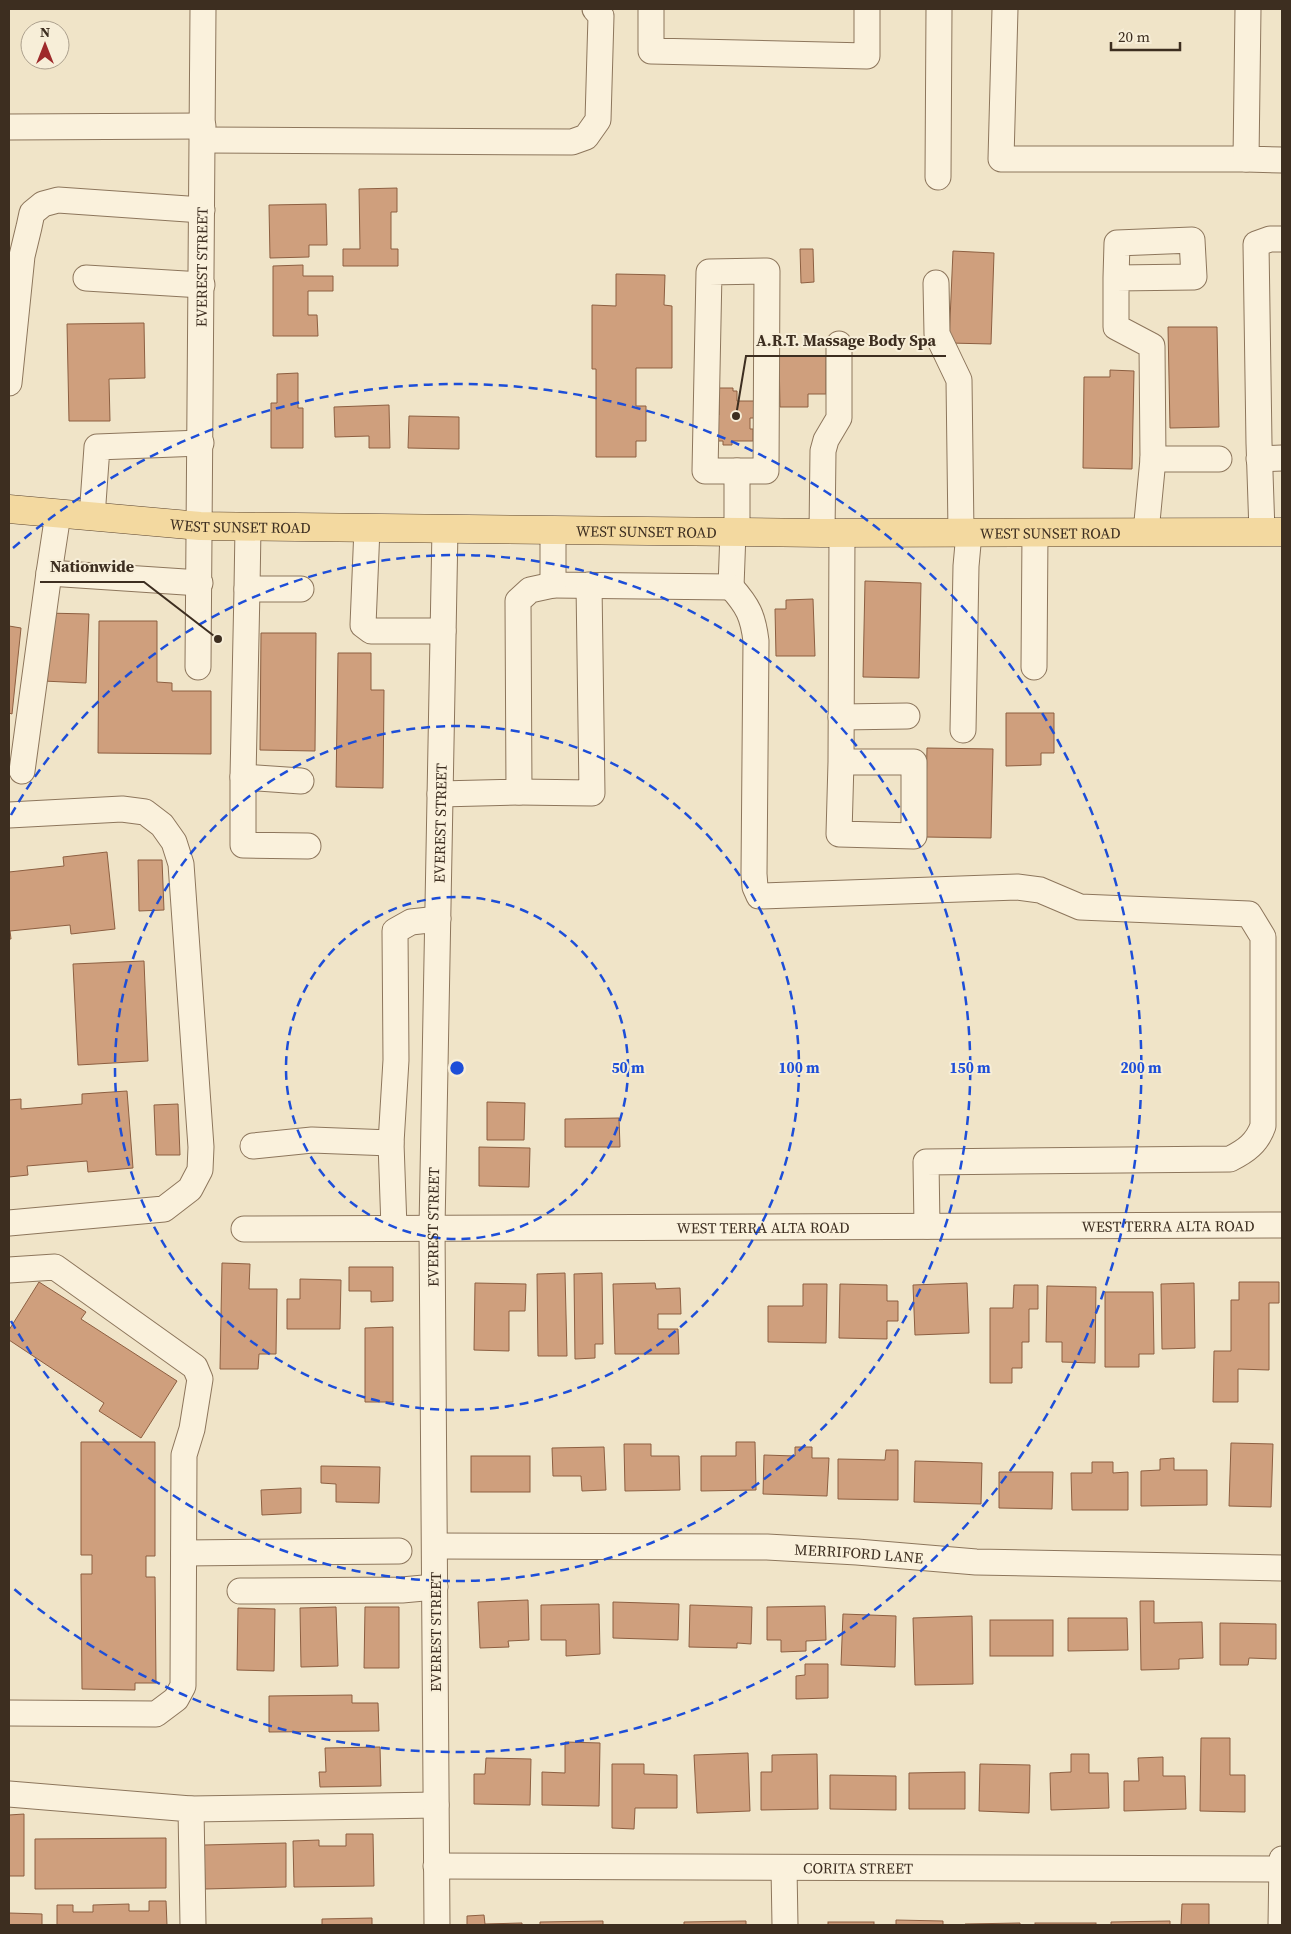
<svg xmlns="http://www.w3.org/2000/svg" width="1291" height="1934" font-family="'Source Serif 4',serif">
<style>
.building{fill:#cf9f7d;stroke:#8d5f41}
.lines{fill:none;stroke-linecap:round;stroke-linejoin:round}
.minor-casing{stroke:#8d765c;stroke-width:27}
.major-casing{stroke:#5b4430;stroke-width:29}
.minor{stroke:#faf1dc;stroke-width:25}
.major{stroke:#f3d9a0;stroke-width:28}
.ring{fill:none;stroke:#1d4ed8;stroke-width:2.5;stroke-dasharray:9 6}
.labels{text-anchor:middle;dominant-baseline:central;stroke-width:4;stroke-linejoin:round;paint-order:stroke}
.street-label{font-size:15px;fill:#3d2e20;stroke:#f7eed8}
.centre{fill:#1d4ed8;stroke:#f7eed8;stroke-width:2.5}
.ring-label{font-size:15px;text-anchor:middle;font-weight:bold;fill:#1d4ed8;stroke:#f7eed8;stroke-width:4;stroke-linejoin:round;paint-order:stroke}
.leader{fill:none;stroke:#3d2e20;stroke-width:2}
.callout-dot{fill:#3d2e20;stroke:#f7eed8;stroke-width:2}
.callout-label{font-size:16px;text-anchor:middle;font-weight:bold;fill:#3d2e20;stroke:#f7eed8;stroke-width:4;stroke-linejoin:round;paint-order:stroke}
</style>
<rect width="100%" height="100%" fill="#f0e4c8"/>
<g class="building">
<polygon points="397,188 397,212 391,212 391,249 398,249 398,266 343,266 343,249 360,249 359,189"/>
<polygon points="326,204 327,245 309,245 309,257 270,258 269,205"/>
<polygon points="800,249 813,249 814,282 801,283"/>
<polygon points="953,251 994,253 991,344 949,343"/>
<polygon points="303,265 303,276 333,276 333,291 308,291 308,315 317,315 318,336 273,336 273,266"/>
<polygon points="616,274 665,275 664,305 672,306 672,368 636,368 636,406 646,406 646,441 636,441 636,457 596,457 596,369 592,369 592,305 616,306"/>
<polygon points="144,323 145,378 109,379 110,421 69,421 67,324"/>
<polygon points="1168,327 1217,327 1219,427 1170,428"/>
<polygon points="779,356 826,356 826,394 808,394 808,407 780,407"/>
<polygon points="1110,370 1134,371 1132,469 1083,468 1084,377 1110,377"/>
<polygon points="298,373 298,408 303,408 303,448 271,448 271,403 277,403 277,374"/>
<polygon points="719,388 733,388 733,391 737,391 737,401 759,401 759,418 750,418 750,429 753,429 753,441 732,441 732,445 723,445 723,441 716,441 708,415 719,415"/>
<polygon points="389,405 390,448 369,448 369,436 335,437 334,407"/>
<polygon points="409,416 459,417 459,449 408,448"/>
<polygon points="865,581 921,583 919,678 863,677"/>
<polygon points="813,599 815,656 776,656 775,609 786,609 786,600"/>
<polygon points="45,613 89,614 86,683 43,681"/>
<polygon points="99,621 157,621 157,682 172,683 172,691 211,691 211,754 98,753"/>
<polygon points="9,626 21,628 12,714 9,713"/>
<polygon points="261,633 316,633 315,751 260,750"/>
<polygon points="338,653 371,653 371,690 384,690 383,788 336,787"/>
<polygon points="1006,713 1054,713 1054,753 1041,753 1041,765 1006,766"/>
<polygon points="927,748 993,749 991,838 925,837"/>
<polygon points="107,852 115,929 71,934 70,925 10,931 11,939 9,939 9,872 64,866 63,857"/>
<polygon points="138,860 162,860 164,910 139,911"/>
<polygon points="144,961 148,1061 78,1065 73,964"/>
<polygon points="127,1091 133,1168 88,1172 87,1161 27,1166 28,1175 9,1177 9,1100 21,1099 21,1109 82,1104 82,1094"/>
<polygon points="487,1102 525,1103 524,1140 487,1140"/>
<polygon points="178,1104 180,1155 156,1155 154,1105"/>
<polygon points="619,1118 620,1147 565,1147 565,1119"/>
<polygon points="479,1147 530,1148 529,1187 479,1186"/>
<polygon points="222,1263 250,1264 249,1289 277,1289 276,1354 259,1354 258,1369 220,1369"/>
<polygon points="349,1267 393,1267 393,1301 371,1302 371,1291 349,1291"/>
<polygon points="565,1273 567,1356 538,1356 537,1274"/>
<polygon points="602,1273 603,1344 595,1344 595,1358 575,1359 574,1274"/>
<polygon points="300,1279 341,1280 340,1329 287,1329 287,1299 300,1299"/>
<polygon points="39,1282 86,1312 81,1319 177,1381 141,1438 99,1411 104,1403 9,1340 9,1330"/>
<polygon points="1239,1282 1279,1282 1279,1303 1269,1303 1269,1370 1238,1369 1238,1402 1213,1402 1214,1351 1231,1351 1231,1300 1239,1300"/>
<polygon points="475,1283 526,1284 525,1311 509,1311 509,1351 474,1350"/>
<polygon points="655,1283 656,1289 680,1288 681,1314 658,1314 658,1329 678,1329 679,1354 615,1354 613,1284"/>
<polygon points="967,1283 969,1333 915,1335 913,1285"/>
<polygon points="1194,1283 1195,1348 1162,1349 1161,1284"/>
<polygon points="803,1284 827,1284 826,1343 768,1342 768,1306 803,1306"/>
<polygon points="840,1284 887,1285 887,1301 898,1301 898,1321 887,1321 887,1339 839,1338"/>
<polygon points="1014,1285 1038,1285 1038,1309 1029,1309 1029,1342 1022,1342 1022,1368 1012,1368 1012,1383 990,1383 990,1308 1013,1308"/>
<polygon points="1047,1286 1096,1287 1095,1363 1062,1362 1062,1342 1046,1342"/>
<polygon points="1105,1292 1153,1292 1154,1354 1139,1354 1139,1367 1105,1367"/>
<polygon points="393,1327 393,1402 365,1402 365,1328"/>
<polygon points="81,1442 155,1442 155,1556 146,1556 146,1577 155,1577 156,1683 135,1683 135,1690 82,1689 81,1574 92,1574 92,1555 81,1555"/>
<polygon points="736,1442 755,1442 756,1490 701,1491 701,1456 736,1456"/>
<polygon points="1231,1443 1273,1444 1271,1507 1229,1506"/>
<polygon points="624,1444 651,1444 651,1456 679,1456 680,1490 625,1491"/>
<polygon points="604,1447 606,1490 582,1491 581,1476 553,1476 552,1448"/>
<polygon points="795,1447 812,1447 812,1458 829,1458 827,1496 763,1494 764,1455 795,1456"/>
<polygon points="886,1450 898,1450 898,1500 838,1499 838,1459 885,1460"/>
<rect x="471" y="1456" width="59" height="36"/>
<polygon points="1174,1458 1174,1470 1207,1470 1207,1505 1141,1506 1141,1471 1160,1470 1160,1459"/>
<polygon points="915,1461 982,1463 981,1504 914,1502"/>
<polygon points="1092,1462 1113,1462 1113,1473 1128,1472 1128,1510 1072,1510 1071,1473 1092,1473"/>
<polygon points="321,1466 380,1467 379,1503 336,1502 336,1484 321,1483"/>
<polygon points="999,1472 1053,1472 1052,1509 999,1508"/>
<polygon points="301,1488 301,1513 262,1515 261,1490"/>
<polygon points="528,1600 529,1640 508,1641 509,1647 480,1648 478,1602"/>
<polygon points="1140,1601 1154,1601 1154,1623 1202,1622 1203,1658 1179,1659 1179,1669 1141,1670"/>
<polygon points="613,1602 679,1604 678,1640 613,1638"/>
<polygon points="599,1604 600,1654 566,1656 566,1640 541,1640 541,1605"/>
<polygon points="690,1605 752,1607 751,1644 737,1643 737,1648 689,1647"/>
<polygon points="825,1606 826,1640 806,1641 806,1651 781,1652 781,1640 767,1640 767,1607"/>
<polygon points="336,1607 338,1666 301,1667 300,1608"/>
<polygon points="365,1607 399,1607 399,1668 364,1668"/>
<polygon points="238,1608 275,1609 274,1671 237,1670"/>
<polygon points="843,1614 896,1616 895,1667 841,1665"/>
<polygon points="972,1616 973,1684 915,1685 913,1618"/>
<polygon points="1068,1618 1127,1618 1128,1650 1068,1651"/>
<rect x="990" y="1620" width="63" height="36"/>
<polygon points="1220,1623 1276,1624 1276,1659 1249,1658 1248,1665 1220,1665"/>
<polygon points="805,1664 828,1664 828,1698 796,1699 796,1676 805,1675"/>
<polygon points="352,1695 352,1703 378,1703 379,1731 269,1732 269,1696"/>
<polygon points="1201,1738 1230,1738 1230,1775 1245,1775 1245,1812 1200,1811"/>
<polygon points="565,1742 600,1743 599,1806 542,1805 542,1772 565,1773"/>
<polygon points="380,1747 381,1786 320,1787 319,1772 326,1772 325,1748"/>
<polygon points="748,1753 750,1811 697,1813 694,1755"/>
<polygon points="817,1754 818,1809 761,1810 761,1772 772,1772 772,1755"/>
<polygon points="1071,1754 1089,1754 1089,1773 1108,1773 1109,1808 1051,1810 1050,1773 1071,1772"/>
<polygon points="1163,1757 1163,1776 1185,1776 1186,1809 1124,1811 1124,1781 1139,1781 1138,1758"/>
<polygon points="486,1758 531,1759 530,1805 474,1804 474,1774 485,1774"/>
<polygon points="612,1764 644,1764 644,1774 677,1775 677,1808 635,1808 634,1829 612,1828"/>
<polygon points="980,1764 1030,1765 1029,1813 979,1811"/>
<polygon points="965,1772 965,1809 909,1809 909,1773"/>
<polygon points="830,1775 896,1776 896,1810 830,1809"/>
<polygon points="24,1814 24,1876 9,1876 9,1815"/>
<polygon points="346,1834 373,1834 374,1886 294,1887 293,1841 319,1840 319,1846 346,1846"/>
<polygon points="166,1838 166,1888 35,1889 35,1839"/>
<polygon points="286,1843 286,1887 205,1889 204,1845"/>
<polygon points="149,1901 166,1901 167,1925 57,1925 57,1905 73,1905 73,1912 93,1912 93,1905 129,1904 129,1911 149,1911"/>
<polygon points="1182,1904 1209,1904 1209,1925 1181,1925"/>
<polygon points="9,1913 42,1914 42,1925 9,1925"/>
<polygon points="484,1915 485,1924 522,1923 522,1925 467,1925 467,1916"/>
<polygon points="372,1918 372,1925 322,1925 322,1919"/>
<polygon points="896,1920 943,1921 943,1925 896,1925"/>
<polygon points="603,1921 603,1925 540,1925 540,1922"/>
<polygon points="746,1921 746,1925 684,1925 684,1922"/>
<polygon points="1170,1921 1170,1925 1111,1925 1111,1922"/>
<rect x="828" y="1922" width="46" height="3"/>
<polygon points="1020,1923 1020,1925 965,1925 965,1924"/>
<rect x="1035" y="1923" width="61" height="2"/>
</g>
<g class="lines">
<g class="minor-casing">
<g id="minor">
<polyline points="651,9 651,51 867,56 867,9"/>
<polyline points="1005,9 1001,159 1246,159"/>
<polyline points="1248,9 1246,159 1282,160"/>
<polyline points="9,127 203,126"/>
<polyline points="203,140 572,142 586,137 598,120 601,16 595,9"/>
<polyline points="938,177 939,9"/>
<polygon points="767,271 766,471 705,471 709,272"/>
<polyline points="86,278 202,285"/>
<polyline points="1116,278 1117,243 1192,240 1194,277 1116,278 1116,327 1152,346 1153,459"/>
<polyline points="936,283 937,334 959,380 961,533"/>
<polyline points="9,383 22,256 29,227 32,213 43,204 58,200 202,210"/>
<polyline points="1259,459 1282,458"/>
<polyline points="737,471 737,532"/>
<polyline points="58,514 49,573 200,583"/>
<polyline points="92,517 97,447 201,443"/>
<polyline points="367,528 363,625 371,631 443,631"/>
<polyline points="553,530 553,585 731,587 733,532"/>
<polyline points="1146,532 1153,459 1219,459"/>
<polyline points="1262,532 1259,443 1256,244 1270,239 1282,239"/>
<polyline points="822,533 823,451 826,440 839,418 839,344"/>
<path d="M731,587C748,606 753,616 756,641L754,874L755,887L759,896L1017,887L1040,890L1080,907L1249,914L1263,937V1126C1257,1143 1246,1151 1230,1159L926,1162L927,1226"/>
<polyline points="247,589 248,527"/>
<path id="s1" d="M198,667L203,9"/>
<polyline points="1034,667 1035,533"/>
<polyline points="841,717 907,716"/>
<polyline points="963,730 966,566 969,533"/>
<polyline points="841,762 914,762 914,836 839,834 841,762 842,533"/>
<polyline points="22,771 49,573"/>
<polyline points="243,777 247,589 301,589"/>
<polyline points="301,781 243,777 243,845 308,846"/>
<polyline points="519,792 592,793 589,585"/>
<polyline points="440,794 519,792 518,601 530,590 553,585"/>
<polyline points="9,815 122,809 145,812 162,825 174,842 181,864 201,1147 200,1170 190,1189 164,1209 9,1223"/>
<polyline points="253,1146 312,1140 391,1143"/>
<polyline points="394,1228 391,1143 396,1060 395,931 411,922 438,919"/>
<path id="s2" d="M244,1229L1282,1225"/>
<polyline points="9,1270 55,1267 195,1367 200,1379 192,1429 184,1455 183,1686 176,1699 156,1714 9,1713"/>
<path id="s3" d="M435,1546L767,1547L857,1552L976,1562L1282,1568"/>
<polyline points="184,1553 399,1551"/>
<polyline points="240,1591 402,1590 435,1587"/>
<polyline points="9,1794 191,1809 193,1925"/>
<polyline points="191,1809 436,1805"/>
<path id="s4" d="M436,1866L1281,1869"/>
<polyline points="784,1868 785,1925"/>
<path id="s5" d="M437,1925L432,1228L445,529"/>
<polyline points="1281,1925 1282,1859"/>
</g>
</g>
<g class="major-casing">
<g id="major">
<path id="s6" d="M9,509L200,526L822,533L1282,532"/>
</g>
</g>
<use href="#minor" class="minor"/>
<use href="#major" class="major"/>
</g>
<g class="ring">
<circle cx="457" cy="1068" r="171"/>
<circle cx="457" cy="1068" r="342"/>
<path d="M11 815A513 513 0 1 1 11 1321"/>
<path d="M13 548A684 684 0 1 1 13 1588"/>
</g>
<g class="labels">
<g class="street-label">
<text stroke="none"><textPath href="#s1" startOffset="400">EVEREST STREET</textPath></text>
<text stroke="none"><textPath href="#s6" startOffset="232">WEST SUNSET ROAD</textPath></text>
<text stroke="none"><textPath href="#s6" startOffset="638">WEST SUNSET ROAD</textPath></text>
<text stroke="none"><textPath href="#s6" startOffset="1042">WEST SUNSET ROAD</textPath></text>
<text stroke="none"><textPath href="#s5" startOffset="1102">EVEREST STREET</textPath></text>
<text stroke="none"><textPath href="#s2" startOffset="924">WEST TERRA ALTA ROAD</textPath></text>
<text stroke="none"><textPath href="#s5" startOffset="698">EVEREST STREET</textPath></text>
<text stroke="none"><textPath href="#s2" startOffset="519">WEST TERRA ALTA ROAD</textPath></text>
<text stroke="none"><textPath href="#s3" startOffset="424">MERRIFORD LANE</textPath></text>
<text transform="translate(435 1632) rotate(-90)">EVEREST STREET</text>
<text stroke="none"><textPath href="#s4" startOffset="422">CORITA STREET</textPath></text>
</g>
</g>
<circle cx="457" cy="1068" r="8" class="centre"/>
<g class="ring-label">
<text x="628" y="1073">50 m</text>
<text x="799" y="1073">100 m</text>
<text x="970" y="1073">150 m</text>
<text x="1141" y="1073">200 m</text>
</g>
<path class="leader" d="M736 416L746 356H946M218 639L144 582H40"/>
<g class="callout-dot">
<circle cx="736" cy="416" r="5"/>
<circle cx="218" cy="639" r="5"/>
</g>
<g class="callout-label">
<text x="846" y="346">A.R.T. Massage Body Spa</text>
<text x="92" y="572">Nationwide</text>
</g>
<rect width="1291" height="1934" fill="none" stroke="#3d2e20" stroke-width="20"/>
<g transform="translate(45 45)"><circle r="24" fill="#f7eed8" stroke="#ada18e"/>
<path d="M0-4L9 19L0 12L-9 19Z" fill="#9e2a2b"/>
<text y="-8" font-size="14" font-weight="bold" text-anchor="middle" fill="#3d2e20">N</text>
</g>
<path d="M1111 42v8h69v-8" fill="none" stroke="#3d2e20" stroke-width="2.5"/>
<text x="1118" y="42" font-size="15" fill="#3d2e20" stroke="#f7eed8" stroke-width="4" paint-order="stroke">20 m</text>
</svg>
